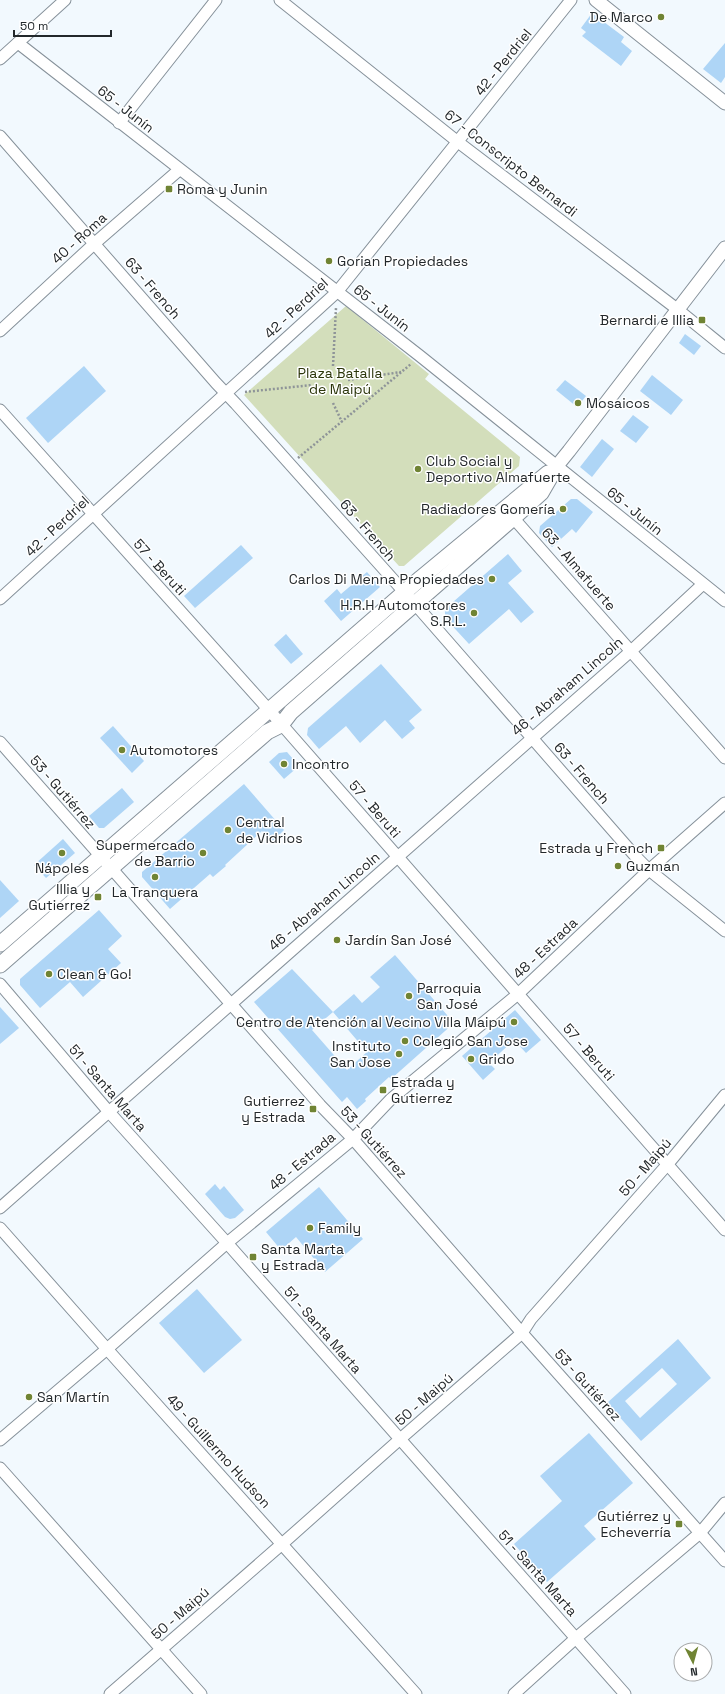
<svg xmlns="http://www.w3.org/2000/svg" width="725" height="1694" font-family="'Space Grotesk',sans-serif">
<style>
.green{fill:#d3debb}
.building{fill:#aed5f6;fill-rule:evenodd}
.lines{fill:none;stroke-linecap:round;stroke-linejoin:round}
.minor-casing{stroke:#86919a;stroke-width:13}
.tertiary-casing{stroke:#86919a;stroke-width:15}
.secondary-casing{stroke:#86919a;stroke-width:17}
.path{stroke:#8e9498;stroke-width:2.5;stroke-dasharray:2 2;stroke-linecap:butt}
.minor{stroke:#fff;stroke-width:11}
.tertiary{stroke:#fff;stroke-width:13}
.secondary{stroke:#fff;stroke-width:15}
.poi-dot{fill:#708434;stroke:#fff;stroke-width:1.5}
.labels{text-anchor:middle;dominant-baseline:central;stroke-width:3;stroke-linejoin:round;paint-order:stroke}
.poi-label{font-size:14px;fill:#23282b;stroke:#fff;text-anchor:start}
.street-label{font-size:14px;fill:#23282b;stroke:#fff}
.park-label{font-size:14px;fill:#2c360b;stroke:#fff}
</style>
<rect width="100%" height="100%" fill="#f2f9fe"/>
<polygon class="green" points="346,306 429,374 425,379 520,457 519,466 404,566 399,566 244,395"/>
<g class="building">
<polygon points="592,13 624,37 621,42 632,51 621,66 582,36 586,32 581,28"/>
<polygon points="725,43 725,77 721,83 703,69"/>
<polygon points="685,334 701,346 694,355 679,343"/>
<polygon points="84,366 106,391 48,443 26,418"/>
<polygon points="652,375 683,400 671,415 640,391"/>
<polygon points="565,380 586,396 577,407 556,390"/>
<polygon points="633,415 649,427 636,443 620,431"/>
<polygon points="602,439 614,449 592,477 580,467"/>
<polygon points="571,499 577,499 593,512 576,533 572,529 552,547 539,533 540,526"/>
<polygon points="241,545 253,558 195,608 184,596"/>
<polygon points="508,554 522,571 508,583 534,612 521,623 509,609 469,644 445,618 445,609"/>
<polygon points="367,572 380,587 341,621 324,601 337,589 341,594"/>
<polygon points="286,634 303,654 291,664 274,645"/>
<polygon points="381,664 422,710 409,721 415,728 402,739 385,720 360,743 346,726 319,749 307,735 308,728"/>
<polygon points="113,726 144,761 132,773 100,738"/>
<polygon points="287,752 299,766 284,779 269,762 279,753"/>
<polygon points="244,784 284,830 272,842 262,831 225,865 226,866 213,877 210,874 170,909 142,877 142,872"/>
<polygon points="122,788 134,802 104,828 99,828 89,816"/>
<polygon points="63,839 75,853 46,878 34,865"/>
<polygon points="0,880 19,901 0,918"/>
<polygon points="99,910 122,936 108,949 121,963 83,997 70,982 40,1008 20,985 20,979"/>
<path d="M395,955L454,1023L391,1079L389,1077L365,1099L366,1101L357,1109L347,1097L342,1102L254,1002L292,969L333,1012L354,994L362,1003L380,987L370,977ZM333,1012L367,1052L347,1070L312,1030Z"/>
<polygon points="0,1007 19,1028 0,1044"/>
<polygon points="515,1010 541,1040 526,1053 514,1040 489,1063 495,1069 483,1080 462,1056"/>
<polygon points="215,1184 220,1190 224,1186 244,1210 235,1218 230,1219 225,1217 205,1194"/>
<polygon points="319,1187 363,1239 325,1272 296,1237 281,1250 266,1232"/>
<polygon points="197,1289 242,1340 204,1373 159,1323"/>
<path d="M678,1339L711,1378L641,1441L607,1403ZM662,1368L677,1384L640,1418L625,1401Z"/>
<polygon points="589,1433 633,1483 584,1526 596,1539 547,1582 514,1544 562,1501 540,1476"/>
</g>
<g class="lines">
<g class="minor-casing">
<g id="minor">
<polyline points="280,0 458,142 677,309 725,348"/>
<polyline points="18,43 420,356 725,601"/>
<polyline points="0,59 65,0"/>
<polyline points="119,123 216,0"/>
<polyline points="0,136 216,383 236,404 415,604 636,857 649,870 725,931"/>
<polyline points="0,331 95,243 179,170"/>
<polyline points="0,410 269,710 725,1230"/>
<polyline points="508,512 725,758"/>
<polyline points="0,599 337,292 571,0"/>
<polyline points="0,742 320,1105 353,1139 522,1333 725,1561"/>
<polyline points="0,984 109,1112 227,1243 625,1694"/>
<polyline points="0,1208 631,651 703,584"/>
<polyline points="0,1228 107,1349 416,1694"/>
<polyline points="0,1440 107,1349 227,1243 353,1139 391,1099 518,994 649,870 725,803"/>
<polyline points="0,1468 201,1694"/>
<polyline points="110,1694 282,1544 399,1440 522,1333 531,1319 667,1165 725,1095"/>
<polyline points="514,1694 576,1638 700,1533 725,1503"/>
</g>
</g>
<g class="tertiary-casing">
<g id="tertiary">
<polyline points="596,0 725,103"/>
<polyline points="556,467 569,451 725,248"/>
</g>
</g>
<g class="secondary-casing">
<g id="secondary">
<polyline points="0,944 421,578 548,473"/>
<polyline points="0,965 267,732 281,725 291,712 513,518 541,493 556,467"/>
</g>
</g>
<g class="path">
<polyline points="333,366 336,308"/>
<polyline points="348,380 401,372"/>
<polyline points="245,392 312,385"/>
<polyline points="333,403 342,422"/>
<polyline points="298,458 411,364"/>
</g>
<use href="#minor" class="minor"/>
<use href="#tertiary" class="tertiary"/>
<use href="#secondary" class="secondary"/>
</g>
<g class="poi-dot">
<circle cx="661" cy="17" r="4"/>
<rect x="165" y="185" width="8" height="8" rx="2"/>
<circle cx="329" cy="261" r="4"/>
<rect x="698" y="316" width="8" height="8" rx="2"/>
<circle cx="578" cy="403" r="4"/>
<circle cx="418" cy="469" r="4"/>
<circle cx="563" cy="509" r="4"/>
<circle cx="492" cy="579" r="4"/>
<circle cx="474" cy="613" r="4"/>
<circle cx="122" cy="750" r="4"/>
<circle cx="284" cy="764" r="4"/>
<circle cx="228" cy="830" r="4"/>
<rect x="657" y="844" width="8" height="8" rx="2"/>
<circle cx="62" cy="853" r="4"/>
<circle cx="203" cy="853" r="4"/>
<circle cx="618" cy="866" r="4"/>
<circle cx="155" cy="877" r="4"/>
<rect x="94" y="893" width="8" height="8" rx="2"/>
<circle cx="337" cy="940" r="4"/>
<circle cx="49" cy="974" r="4"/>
<circle cx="409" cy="996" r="4"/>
<circle cx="514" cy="1022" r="4"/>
<circle cx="405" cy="1041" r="4"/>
<circle cx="399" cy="1054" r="4"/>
<circle cx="471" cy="1059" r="4"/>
<rect x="379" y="1086" width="8" height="8" rx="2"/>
<rect x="309" y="1105" width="8" height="8" rx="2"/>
<circle cx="310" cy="1228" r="4"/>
<rect x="249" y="1253" width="8" height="8" rx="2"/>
<circle cx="29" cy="1397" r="4"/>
<rect x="675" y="1520" width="8" height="8" rx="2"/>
</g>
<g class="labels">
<g class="poi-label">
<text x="653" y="17" text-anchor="end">De Marco</text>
<text x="177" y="189">Roma y Junin</text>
<text x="337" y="261">Gorian Propiedades</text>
<text x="694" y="320" text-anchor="end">Bernardi e Illia</text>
<text x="586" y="403">Mosaicos</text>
<text x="426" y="461">Club Social y<tspan x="426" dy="16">Deportivo Almafuerte</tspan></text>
<text x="555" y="509" text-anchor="end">Radiadores Gomería</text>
<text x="484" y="579" text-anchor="end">Carlos Di Menna Propiedades</text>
<text x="466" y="605" text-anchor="end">H.R.H Automotores<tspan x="466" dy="16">S.R.L.</tspan></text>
<text x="130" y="750">Automotores</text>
<text x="292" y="764">Incontro</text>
<text x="236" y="822">Central<tspan x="236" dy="16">de Vidrios</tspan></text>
<text x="195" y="845" text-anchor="end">Supermercado<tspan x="195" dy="16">de Barrio</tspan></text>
<text x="653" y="848" text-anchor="end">Estrada y French</text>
<text x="626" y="866">Guzman</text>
<text x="62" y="868" text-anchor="middle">Nápoles</text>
<text x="90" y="889" text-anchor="end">Illia y<tspan x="90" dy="16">Gutierrez</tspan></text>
<text x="155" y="892" text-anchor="middle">La Tranquera</text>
<text x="345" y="940">Jardín San José</text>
<text x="57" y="974">Clean &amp; Go!</text>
<text x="417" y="988">Parroquia<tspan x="417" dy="16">San José</tspan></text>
<text x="506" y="1022" text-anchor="end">Centro de Atención al Vecino Villa Maipú</text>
<text x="413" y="1041">Colegio San Jose</text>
<text x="391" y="1046" text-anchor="end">Instituto<tspan x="391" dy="16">San Jose</tspan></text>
<text x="479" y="1059">Grido</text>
<text x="391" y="1082">Estrada y<tspan x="391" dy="16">Gutierrez</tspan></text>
<text x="305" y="1101" text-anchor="end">Gutierrez<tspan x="305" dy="16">y Estrada</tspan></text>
<text x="318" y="1228">Family</text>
<text x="261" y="1249">Santa Marta<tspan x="261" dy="16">y Estrada</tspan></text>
<text x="37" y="1397">San Martín</text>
<text x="671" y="1516" text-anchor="end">Gutiérrez y<tspan x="671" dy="16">Echeverría</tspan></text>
</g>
<g class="street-label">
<text transform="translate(503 62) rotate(-51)">42 - Perdriel</text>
<text transform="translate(126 109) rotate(38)">65 - Junín</text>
<text transform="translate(511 163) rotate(38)">67 - Conscripto Bernardi</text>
<text transform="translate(79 238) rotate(-42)">40 - Roma</text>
<text transform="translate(153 288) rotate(49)">63 - French</text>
<text transform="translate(296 308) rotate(-43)">42 - Perdriel</text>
<text transform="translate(382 308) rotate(38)">65 - Junín</text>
<text transform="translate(635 511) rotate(39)">65 - Junín</text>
<text transform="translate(57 526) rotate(-43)">42 - Perdriel</text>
<text transform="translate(368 530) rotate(49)">63 - French</text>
<text transform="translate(160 567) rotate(48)">57 - Beruti</text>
<text transform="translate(579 569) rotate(49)">63 - Almafuerte</text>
<text transform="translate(567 686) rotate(-41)">46 - Abraham Lincoln</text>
<text transform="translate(582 773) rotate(49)">63 - French</text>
<text transform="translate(63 792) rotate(49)">53 - Gutiérrez</text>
<text transform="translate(375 809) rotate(49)">57 - Beruti</text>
<text transform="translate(324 901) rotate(-41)">46 - Abraham Lincoln</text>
<text transform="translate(545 948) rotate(-43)">48 - Estrada</text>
<text transform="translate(589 1052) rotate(49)">57 - Beruti</text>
<text transform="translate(108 1088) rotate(49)">51 - Santa Marta</text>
<text transform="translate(374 1142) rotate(48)">53 - Gutiérrez</text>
<text transform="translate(302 1161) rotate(-40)">48 - Estrada</text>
<text transform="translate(645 1167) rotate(-49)">50 - Maipú</text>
<text transform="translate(323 1330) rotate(49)">51 - Santa Marta</text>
<text transform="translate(588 1385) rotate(48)">53 - Gutiérrez</text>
<text transform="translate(424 1399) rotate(-41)">50 - Maipú</text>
<text transform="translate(219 1451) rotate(48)">49 - Guillermo Hudson</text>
<text transform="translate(538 1573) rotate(48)">51 - Santa Marta</text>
<text transform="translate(180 1613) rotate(-41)">50 - Maipú</text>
</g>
<g class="park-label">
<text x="340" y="373">Plaza Batalla<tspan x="340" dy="16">de Maipú</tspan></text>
</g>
</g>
<g transform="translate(693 1662) rotate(174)"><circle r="19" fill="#ffffff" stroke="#a7a9aa"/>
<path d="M0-3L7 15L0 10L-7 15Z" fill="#708434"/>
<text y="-6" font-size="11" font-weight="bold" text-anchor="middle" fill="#23282b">N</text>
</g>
<path d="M14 30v6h97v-6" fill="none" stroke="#23282b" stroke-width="2"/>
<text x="20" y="30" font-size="12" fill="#23282b" stroke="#ffffff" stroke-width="3" paint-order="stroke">50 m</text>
</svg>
